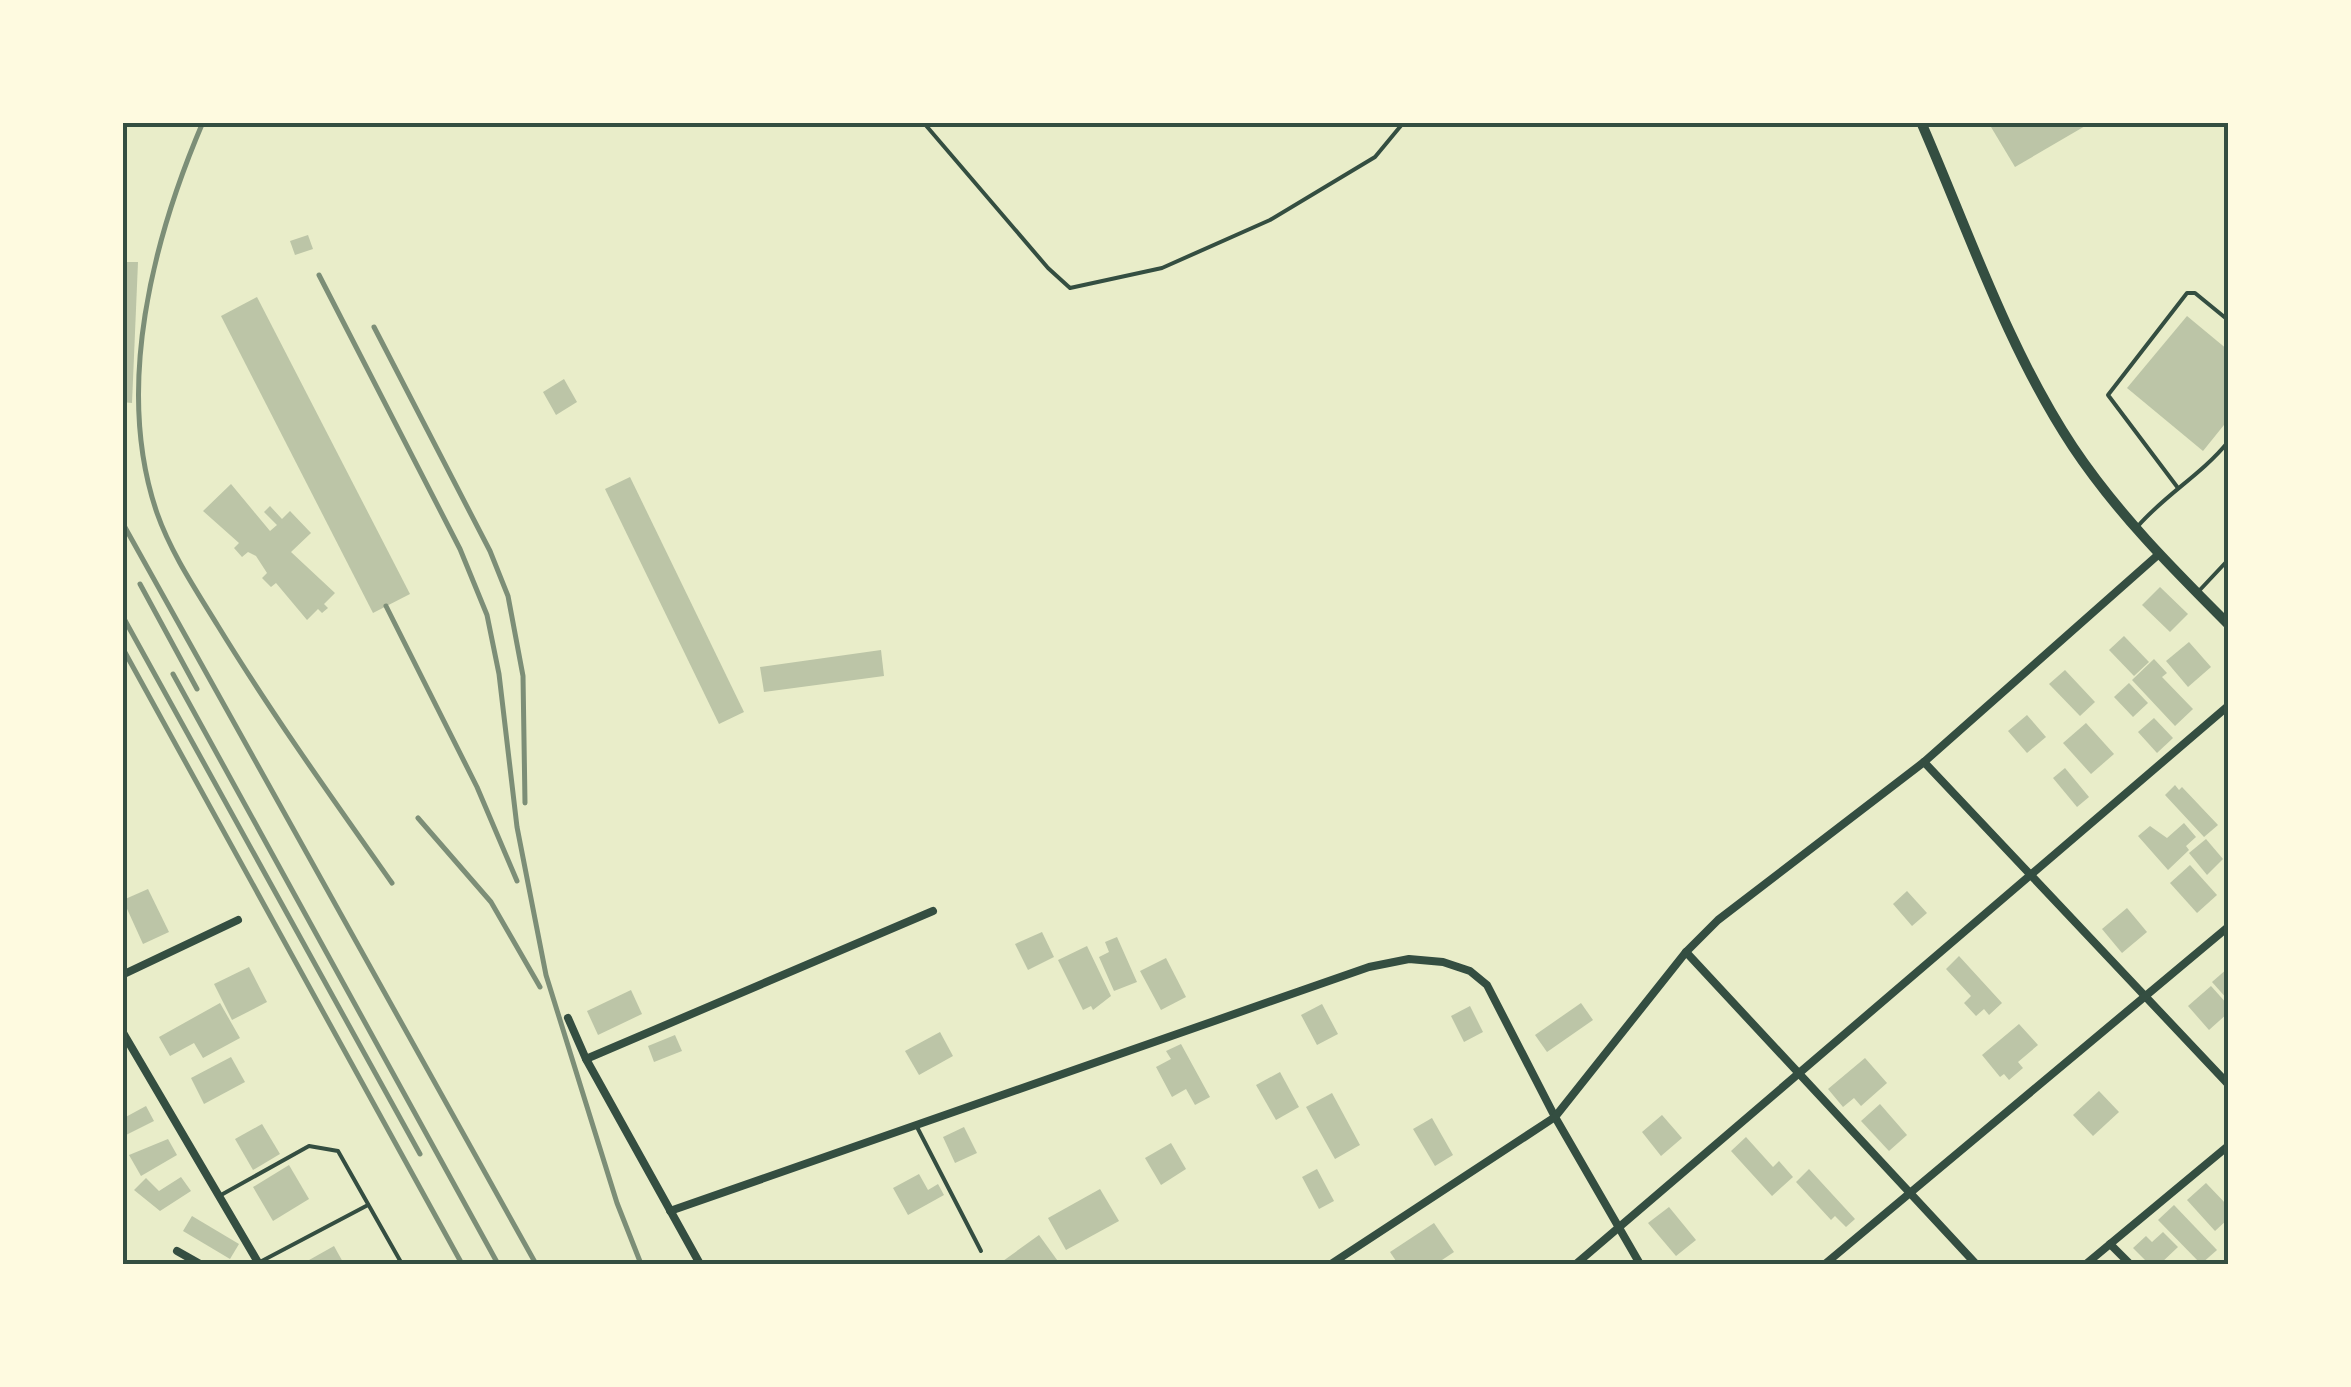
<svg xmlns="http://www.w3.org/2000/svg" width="2351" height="1387" font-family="'Golos Text',sans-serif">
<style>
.building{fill:#bcc5a7}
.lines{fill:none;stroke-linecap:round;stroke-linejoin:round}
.service{stroke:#344e41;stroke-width:4}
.minor{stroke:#344e41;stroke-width:8}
.tertiary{stroke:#344e41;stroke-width:10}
.rail{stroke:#7c8e77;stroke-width:5}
.neatline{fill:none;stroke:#344e41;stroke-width:4}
</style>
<rect width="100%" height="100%" fill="#e9edc9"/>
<g class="building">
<polygon points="1998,122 2092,122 2015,167 1991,127"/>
<polygon points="308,235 313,249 295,255 290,241"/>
<polygon points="122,262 138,262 132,403 122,402"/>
<polygon points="257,297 410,594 373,613 221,316"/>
<polygon points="2187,316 2228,350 2228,420 2203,451 2127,388"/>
<polygon points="564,379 577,402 556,415 543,392"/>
<polygon points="630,477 744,712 719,724 605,489"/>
<polygon points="231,484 270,531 277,525 264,512 270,506 282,519 290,511 311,533 291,552 335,593 324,604 328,608 322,613 318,609 307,620 276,583 271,587 262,578 267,573 256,556 248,552 242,557 234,548 239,543 203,511"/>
<polygon points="2160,587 2188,614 2170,632 2142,605"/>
<polygon points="2124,636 2149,662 2134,676 2109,650"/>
<polygon points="2189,642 2211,667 2188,687 2166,661"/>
<polygon points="881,650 884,676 764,692 760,667"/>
<polygon points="2154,659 2167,673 2162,677 2193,709 2175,726 2132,680"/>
<polygon points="2065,670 2095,702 2080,716 2049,684"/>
<polygon points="2129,683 2148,703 2133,717 2114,697"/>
<polygon points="2027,715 2046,737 2027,753 2008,731"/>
<polygon points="2154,718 2173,738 2157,753 2138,732"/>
<polygon points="2086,723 2114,754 2091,774 2063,743"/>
<polygon points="2065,768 2089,797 2077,807 2053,778"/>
<polygon points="2175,785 2179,790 2182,787 2218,825 2204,837 2165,795"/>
<polygon points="2184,823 2196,837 2186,846 2189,850 2168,870 2138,836 2150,826 2167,838"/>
<polygon points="2206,839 2223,859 2207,875 2189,853"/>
<polygon points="2190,865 2217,895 2197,913 2170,883"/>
<polygon points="148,889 169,932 143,944 123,900"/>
<polygon points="1907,891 1927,913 1912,926 1893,904"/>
<polygon points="2127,908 2147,932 2122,953 2102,929"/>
<polygon points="1042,932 1054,957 1028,970 1015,944"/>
<polygon points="1117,937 1137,982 1114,991 1099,957 1109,952 1105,942"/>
<polygon points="1087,946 1111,996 1093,1010 1091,1006 1083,1010 1058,960"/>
<polygon points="1959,956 2002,1003 1989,1015 1984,1009 1976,1016 1964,1003 1971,996 1946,969"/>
<polygon points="1166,958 1186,997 1161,1010 1140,971"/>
<polygon points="249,967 267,1002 232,1020 214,984"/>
<polygon points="2228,968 2228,1000 2212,982"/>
<polygon points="2211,986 2228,1005 2228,1013 2209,1030 2188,1006"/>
<polygon points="631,990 642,1014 598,1035 587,1011"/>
<polygon points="220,1003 240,1038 203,1058 194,1043 170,1056 159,1037"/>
<polygon points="1581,1003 1593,1020 1547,1052 1535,1035"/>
<polygon points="1322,1004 1338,1034 1317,1045 1301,1015"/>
<polygon points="1470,1006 1483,1032 1464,1042 1451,1016"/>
<polygon points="2019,1024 2038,1045 2018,1062 2023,1068 2009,1080 2004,1074 2000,1077 1982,1055"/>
<polygon points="940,1032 953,1056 919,1075 905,1051"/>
<polygon points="675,1035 682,1051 654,1062 648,1046"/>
<polygon points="1181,1044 1210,1097 1195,1105 1186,1089 1172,1097 1156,1067 1171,1059 1166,1051"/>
<polygon points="231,1057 245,1082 204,1104 191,1078"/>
<polygon points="1865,1058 1887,1083 1861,1106 1854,1098 1843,1107 1828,1089"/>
<polygon points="1280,1072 1299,1107 1276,1120 1256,1085"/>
<polygon points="2099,1091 2119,1112 2093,1136 2073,1115"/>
<polygon points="1332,1093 1360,1145 1335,1159 1306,1107"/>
<polygon points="1880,1104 1907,1135 1889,1151 1861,1121"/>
<polygon points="146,1106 154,1121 122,1137 122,1119"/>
<polygon points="1662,1115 1682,1138 1661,1156 1642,1132"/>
<polygon points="1432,1118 1453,1155 1435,1166 1413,1129"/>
<polygon points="262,1124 280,1154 253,1170 235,1139"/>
<polygon points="964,1127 977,1153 955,1163 943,1137"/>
<polygon points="1746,1137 1773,1167 1779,1161 1793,1177 1772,1196 1731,1151"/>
<polygon points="168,1139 177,1155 141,1176 129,1155"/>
<polygon points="1171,1143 1186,1169 1161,1185 1145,1158"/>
<polygon points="289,1165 309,1199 273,1221 253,1187"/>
<polygon points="1317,1169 1334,1201 1319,1209 1302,1177"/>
<polygon points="1809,1169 1855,1219 1846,1227 1835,1216 1831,1220 1796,1182"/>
<polygon points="919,1174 928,1190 938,1184 944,1195 908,1215 893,1188"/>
<polygon points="181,1177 191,1191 160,1211 134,1190 146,1178 159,1191"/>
<polygon points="2206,1183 2228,1206 2228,1219 2215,1231 2187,1200"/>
<polygon points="1100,1189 1119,1221 1066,1250 1048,1218"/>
<polygon points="2174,1205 2217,1250 2201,1264 2158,1220"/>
<polygon points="1669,1207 1696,1240 1676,1256 1648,1223"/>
<polygon points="192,1216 239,1244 230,1259 183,1231"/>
<polygon points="1434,1223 1454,1252 1436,1264 1398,1264 1390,1252"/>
<polygon points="2163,1232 2178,1247 2160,1264 2149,1264 2133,1248 2146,1236 2152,1242"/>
<polygon points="1039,1235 1060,1264 1005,1264 1003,1261"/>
<polygon points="334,1246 344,1264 302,1264"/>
</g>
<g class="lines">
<g class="service">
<polyline points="923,122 1048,268 1070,288 1162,268 1270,220 1375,157 1404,122"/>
<polyline points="2178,488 2108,395 2187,293 2195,293 2228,320"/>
<path d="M2138,526C2166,494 2201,475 2228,442"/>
<polyline points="2197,593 2228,560"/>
<polyline points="917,1127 981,1251"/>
<polyline points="221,1195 309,1146 338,1151 402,1264"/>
<polyline points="258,1263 368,1205"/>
</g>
<g class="minor">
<polyline points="1924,762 2228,1084"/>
<polyline points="1686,952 1976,1264"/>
<polyline points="122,975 238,920"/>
<polyline points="568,1018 586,1059 700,1264"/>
<polyline points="122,1031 259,1264"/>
<polyline points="586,1059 933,911"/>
<polyline points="670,1211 1369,967 1409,959 1443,962 1470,971 1487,985 1555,1117 1640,1264"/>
<polyline points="2110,1244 2130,1264"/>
<polyline points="177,1251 200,1264"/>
<polyline points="1331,1264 1555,1117 1686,952 1718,920 1924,762 2159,554"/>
<polyline points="1576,1264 2228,706"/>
<polyline points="1825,1264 2228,927"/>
<polyline points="2086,1264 2228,1146"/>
</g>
<path class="tertiary" d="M1921,122C1968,230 2008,349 2073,447C2117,513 2172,568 2228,624"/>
<g class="rail">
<path d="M203,122C153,239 114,388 157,513C171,553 196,590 218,626C272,714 332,798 392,883"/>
<polyline points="319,275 460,549 487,615 499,674 517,827 546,975 617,1203 641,1264"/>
<polyline points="374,327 490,551 508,596 523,676 525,803"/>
<polyline points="122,522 536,1264"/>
<polyline points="140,584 197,689"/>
<polyline points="386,606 477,787 517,881"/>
<polyline points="122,615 420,1154"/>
<polyline points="122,647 462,1264"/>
<polyline points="173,674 498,1264"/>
<polyline points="418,818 491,902 540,987"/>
</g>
</g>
<rect width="2351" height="1387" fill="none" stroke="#fefae0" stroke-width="250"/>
<rect x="125" y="125" width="2101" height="1137" class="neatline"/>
</svg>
